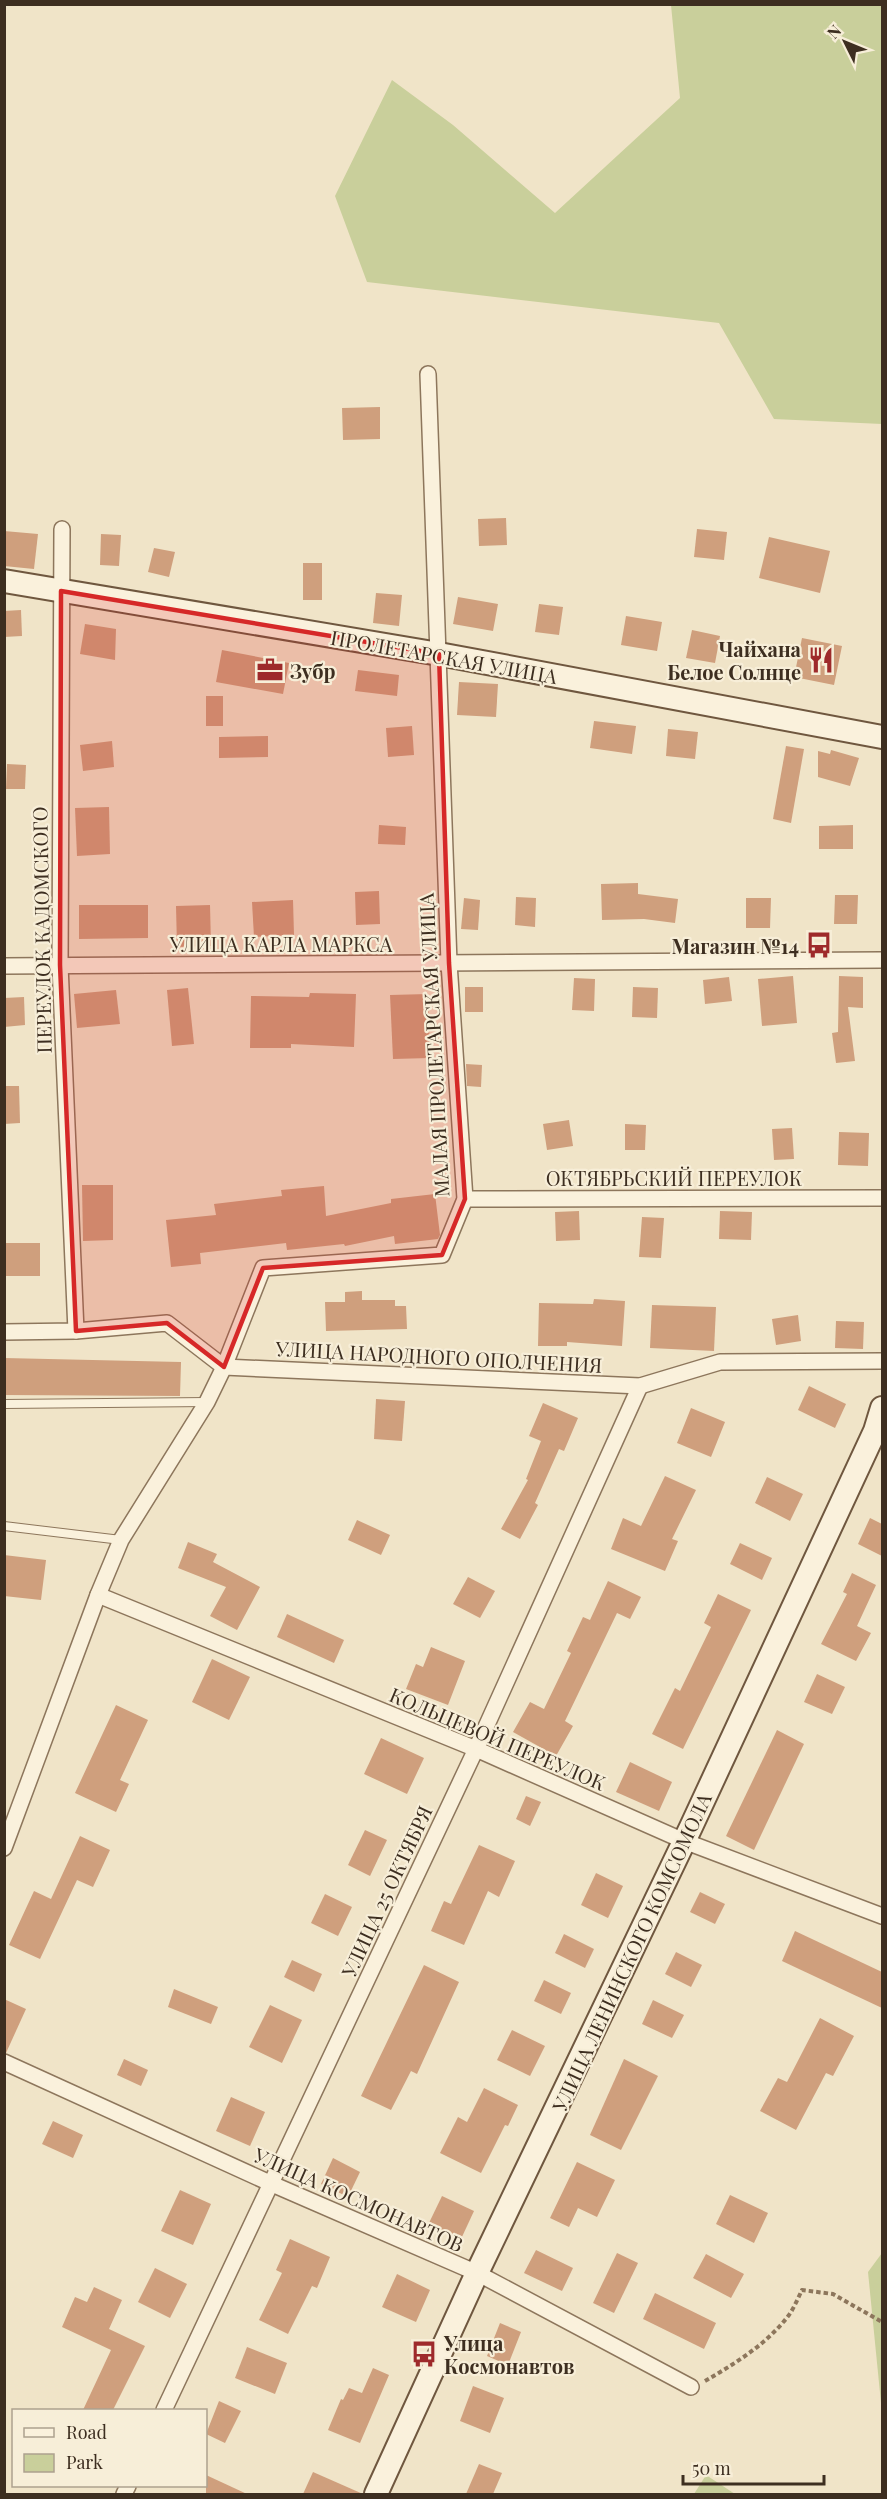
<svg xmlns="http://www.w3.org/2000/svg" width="887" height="2499" font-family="'Playfair Display',serif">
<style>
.green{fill:#c9cf9b}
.building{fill:#cf9f7d}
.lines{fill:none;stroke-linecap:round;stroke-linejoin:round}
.service-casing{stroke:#8d765c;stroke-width:10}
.minor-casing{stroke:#8d765c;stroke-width:18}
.secondary-casing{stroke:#6f573f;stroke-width:26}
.path{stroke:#8d765c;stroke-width:4;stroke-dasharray:4.5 3;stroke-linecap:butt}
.service{stroke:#faf1dc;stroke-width:8}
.minor{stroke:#faf1dc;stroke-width:15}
.secondary{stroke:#faf1dc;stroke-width:22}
.marked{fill:#d62828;fill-opacity:0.2;stroke:#d62828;stroke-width:4.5;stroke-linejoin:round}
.labels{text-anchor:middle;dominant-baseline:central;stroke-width:4.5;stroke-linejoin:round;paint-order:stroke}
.poi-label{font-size:20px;font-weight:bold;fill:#3d2e20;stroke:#f7eed8;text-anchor:end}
.street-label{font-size:20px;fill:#3d2e20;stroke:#f7eed8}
</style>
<rect width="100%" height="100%" fill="#f0e4c8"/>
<g class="green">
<polygon points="671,5 882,5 882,424 774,419 719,323 367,282 335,196 392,80 453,125 555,213 680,98"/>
<polygon points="882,2253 882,2413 868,2272"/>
<polygon points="706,2475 735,2494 694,2494"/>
</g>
<g class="building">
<polygon points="380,407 380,439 343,440 342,408"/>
<polygon points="506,518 507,545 479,546 478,519"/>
<polygon points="697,529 727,532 724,560 694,557"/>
<polygon points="4,531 38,534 34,569 4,566"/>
<polygon points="101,534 121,535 119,566 100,565"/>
<polygon points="769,537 830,551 820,593 759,578"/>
<polygon points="154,548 175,552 169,577 148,572"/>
<rect x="303" y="563" width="19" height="37"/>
<polygon points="376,593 402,595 399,626 373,623"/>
<polygon points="458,597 498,604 493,631 453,624"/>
<polygon points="539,604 563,607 559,635 535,632"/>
<polygon points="21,610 22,636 4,637 4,611"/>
<polygon points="626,616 662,622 657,651 621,645"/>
<polygon points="85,624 116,629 115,660 80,654"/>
<polygon points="692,630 720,636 715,663 686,658"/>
<polygon points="802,638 842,646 834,685 794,677"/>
<polygon points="222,650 289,663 283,694 216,682"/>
<polygon points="358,670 399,675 397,696 355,691"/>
<polygon points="459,682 498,684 496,717 457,715"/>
<rect x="206" y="696" width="17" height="30"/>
<polygon points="594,721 636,726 632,754 590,748"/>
<polygon points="412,726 414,755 388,757 386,728"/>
<polygon points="668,729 698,732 695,759 666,756"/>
<polygon points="268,736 268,757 219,758 219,737"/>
<polygon points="112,741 114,767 83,771 80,745"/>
<polygon points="786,746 804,749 791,823 773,819"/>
<polygon points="831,750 859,758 850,786 818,777 818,751 830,754"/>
<polygon points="7,764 26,765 25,789 6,789"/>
<polygon points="109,807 110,854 77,856 75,808"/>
<polygon points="379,825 406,827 405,845 378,844"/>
<polygon points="853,825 853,849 819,849 819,826"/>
<polygon points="638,883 638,894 678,899 675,923 644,919 602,920 601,884"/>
<polygon points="379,891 380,924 356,925 355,892"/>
<polygon points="835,895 858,895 857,924 834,924"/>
<polygon points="516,897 536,898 535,927 515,925"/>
<polygon points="464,898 480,900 478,930 461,929"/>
<polygon points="746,898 771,898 770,928 746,928"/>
<polygon points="293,900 294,935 254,937 252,902"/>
<polygon points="79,905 148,905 148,938 79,939"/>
<polygon points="210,905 211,946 177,947 176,906"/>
<polygon points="793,976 797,1023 762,1026 758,979"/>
<polygon points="839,976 863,977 863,1008 848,1007 855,1061 836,1063 832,1033 838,1032"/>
<polygon points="729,977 732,1001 705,1004 703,980"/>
<polygon points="574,978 595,979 594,1011 572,1010"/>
<rect x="465" y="987" width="18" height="25"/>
<polygon points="633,987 658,988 657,1018 632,1017"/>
<polygon points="188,988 194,1044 172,1046 167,990"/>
<polygon points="116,990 120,1024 77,1028 74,994"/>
<polygon points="310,993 356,994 354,1047 291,1044 291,1048 250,1048 251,996 309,997"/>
<polygon points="428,994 430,1058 393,1059 390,995"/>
<polygon points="24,997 25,1025 4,1027 4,998"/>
<polygon points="466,1064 482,1065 481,1087 467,1086"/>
<polygon points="4,1086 19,1086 20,1123 4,1124"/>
<polygon points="569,1120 573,1146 547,1150 543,1124"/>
<polygon points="625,1124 646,1125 645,1150 625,1150"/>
<polygon points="792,1128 794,1159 774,1160 772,1129"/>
<polygon points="839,1132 869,1133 868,1166 838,1165"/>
<polygon points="82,1185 113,1185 113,1240 83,1241"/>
<polygon points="324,1186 326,1216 391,1203 391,1199 435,1194 440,1235 438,1239 395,1244 394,1236 345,1246 344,1244 287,1250 286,1243 200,1253 201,1264 171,1267 166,1220 216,1215 214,1204 282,1196 281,1190"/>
<polygon points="579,1211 580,1240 556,1241 555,1212"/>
<polygon points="720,1211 752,1212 751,1240 719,1239"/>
<polygon points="642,1217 664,1218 661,1258 639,1257"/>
<rect x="4" y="1243" width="36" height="33"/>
<polygon points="362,1291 362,1300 395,1300 395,1306 406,1306 407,1329 326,1331 325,1302 345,1302 345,1292"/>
<polygon points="594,1299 625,1301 622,1346 567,1342 567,1346 538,1346 539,1303 593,1304"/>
<polygon points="652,1305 716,1307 714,1351 650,1348"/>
<polygon points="798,1315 801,1341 776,1345 772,1319"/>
<polygon points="836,1321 864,1322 863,1349 835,1348"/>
<polygon points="4,1358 181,1362 180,1396 4,1395"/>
<polygon points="809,1386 846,1404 835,1428 798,1410"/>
<polygon points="376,1399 405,1401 402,1441 374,1439"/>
<polygon points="543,1403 578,1418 564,1451 559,1449 535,1503 538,1505 520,1539 501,1529 528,1480 526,1479 541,1441 529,1436"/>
<polygon points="691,1408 725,1422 711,1457 677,1443"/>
<polygon points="665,1476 696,1490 672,1539 678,1541 665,1571 611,1549 623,1518 641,1526"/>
<polygon points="767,1477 803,1494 790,1521 755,1503"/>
<polygon points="870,1518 882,1524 882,1556 858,1544"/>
<polygon points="357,1520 390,1535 381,1555 348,1540"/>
<polygon points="188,1542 217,1554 213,1562 260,1587 237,1630 210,1616 226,1587 178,1568"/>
<polygon points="740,1543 772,1558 762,1580 730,1564"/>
<polygon points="4,1555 46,1560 41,1600 4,1596"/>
<polygon points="852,1573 876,1585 857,1626 871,1633 856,1661 821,1644 847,1594 843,1592"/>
<polygon points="468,1577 495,1591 480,1618 453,1604"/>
<polygon points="608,1581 641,1597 630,1619 617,1613 565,1721 573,1726 556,1756 513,1732 530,1702 544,1709 571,1653 567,1651 583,1617 590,1620"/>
<polygon points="718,1594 751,1610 683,1749 652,1734 675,1688 680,1691 711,1627 704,1623"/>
<polygon points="287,1614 344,1640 334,1663 277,1637"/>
<polygon points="431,1647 465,1661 448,1705 406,1689 416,1664 423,1667"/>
<polygon points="212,1659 250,1677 229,1720 192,1702"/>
<polygon points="817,1674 845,1687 832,1714 804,1702"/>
<polygon points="116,1705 148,1720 120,1780 129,1784 116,1812 75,1793"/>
<polygon points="777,1730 804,1744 754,1850 726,1836"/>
<polygon points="381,1738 424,1758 407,1794 364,1774"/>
<polygon points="630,1762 672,1782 659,1811 616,1792"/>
<polygon points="526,1796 541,1802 530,1826 516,1819"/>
<polygon points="365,1830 387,1840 370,1876 348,1865"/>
<polygon points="80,1836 110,1850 93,1887 77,1880 40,1959 9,1945 34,1891 51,1899"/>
<polygon points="479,1845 515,1861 499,1897 488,1891 464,1945 431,1931 444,1901 451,1904"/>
<polygon points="596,1873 623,1886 608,1918 581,1905"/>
<polygon points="700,1892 725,1904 715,1924 690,1912"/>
<polygon points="325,1894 352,1907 338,1936 311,1923"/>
<polygon points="795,1931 882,1972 882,2008 782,1961"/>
<polygon points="564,1934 594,1949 585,1968 555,1953"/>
<polygon points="676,1952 702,1965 691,1987 665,1974"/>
<polygon points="292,1960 322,1974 314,1992 284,1977"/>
<polygon points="424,1965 459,1982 417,2074 411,2071 391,2110 361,2096"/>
<polygon points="544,1980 571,1993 561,2014 534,2001"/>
<polygon points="174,1989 218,2007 211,2024 168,2007"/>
<polygon points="4,1999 26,2009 6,2053 4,2052"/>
<polygon points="653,2000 684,2015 672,2038 642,2024"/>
<polygon points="270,2005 302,2020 282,2063 249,2047"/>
<polygon points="820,2018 854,2036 833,2076 826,2073 796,2130 760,2111 778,2078 787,2082"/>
<polygon points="512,2030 545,2046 530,2076 497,2060"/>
<polygon points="124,2059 148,2070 141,2086 117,2075"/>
<polygon points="624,2059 658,2076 621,2150 590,2135"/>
<polygon points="484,2088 518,2105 508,2126 505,2125 481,2173 440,2153 458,2117 467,2122"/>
<polygon points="231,2097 265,2112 250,2146 216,2131"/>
<polygon points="53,2121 83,2135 73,2158 42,2144"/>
<polygon points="333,2158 360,2172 348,2197 321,2184"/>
<polygon points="577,2162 615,2180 597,2217 578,2208 569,2227 550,2218"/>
<polygon points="180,2190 211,2204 193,2245 161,2231"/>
<polygon points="730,2195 768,2213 754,2243 716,2224"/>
<polygon points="442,2196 474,2211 461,2239 428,2225"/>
<polygon points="290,2239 330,2257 317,2288 312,2286 288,2334 259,2320 282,2273 276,2270"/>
<polygon points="536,2250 573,2268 562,2291 524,2273"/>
<polygon points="617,2253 638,2263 614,2313 593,2303"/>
<polygon points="706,2254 744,2274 731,2298 693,2278"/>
<polygon points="155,2268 187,2284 170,2318 138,2302"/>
<polygon points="397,2274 430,2290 416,2322 382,2307"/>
<polygon points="94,2287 122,2300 109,2329 145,2346 113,2410 83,2410 111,2350 62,2327 75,2297 87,2302"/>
<polygon points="655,2293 716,2323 704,2349 643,2319"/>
<polygon points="500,2323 521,2332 508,2365 487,2356"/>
<polygon points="247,2347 287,2363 275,2394 235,2378"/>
<polygon points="373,2368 389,2375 360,2443 328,2430 341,2399 343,2400 349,2388 362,2393"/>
<polygon points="473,2386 504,2398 490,2433 460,2421"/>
<polygon points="219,2401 241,2411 225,2443 206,2434"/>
<polygon points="479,2464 502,2473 493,2494 466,2494"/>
<polygon points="313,2472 363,2494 303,2494"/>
<polygon points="206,2475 247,2494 206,2494"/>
</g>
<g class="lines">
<g class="service-casing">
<g id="service">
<polyline points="4,1404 207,1402"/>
<polyline points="4,1526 121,1540"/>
</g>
</g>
<g class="minor-casing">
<g id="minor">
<polyline points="62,529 60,965 76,1331"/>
<polyline points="4,966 882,960"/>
<polyline points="465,1199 882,1198"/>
<polyline points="4,1332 76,1331 167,1323 224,1367 640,1386 720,1362 882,1361"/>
<polyline points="98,1595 476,1749 684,1841 882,1916"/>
<polyline points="4,1848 98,1595 121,1540 207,1402 224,1367 263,1268 442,1255 465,1199 449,963 428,374"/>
<polyline points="4,2062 272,2184 477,2273 691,2387"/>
<polyline points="164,2410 476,1749 640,1386"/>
<polyline points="124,2494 128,2486"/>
</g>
</g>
<g class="secondary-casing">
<g id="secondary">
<polyline points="4,581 439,654 882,737"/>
<polyline points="376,2494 477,2273 691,1827 875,1431 882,1408"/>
</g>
</g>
<path class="path" d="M705,2381C736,2363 767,2344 789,2315C794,2308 798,2298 802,2290L833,2294L882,2322"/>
<use href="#service" class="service"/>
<use href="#minor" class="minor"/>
<use href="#secondary" class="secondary"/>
</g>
<path class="marked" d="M61,591L439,654L449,963L465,1199L442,1255L263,1268L224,1367L167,1323L76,1331L60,965Z"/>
<defs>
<g id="restaurant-bare" transform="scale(2.07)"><path d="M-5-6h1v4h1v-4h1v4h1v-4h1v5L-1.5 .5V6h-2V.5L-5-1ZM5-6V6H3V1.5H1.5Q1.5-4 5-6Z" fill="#9e2a2b" stroke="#f7eed8" stroke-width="2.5" paint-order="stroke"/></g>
<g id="office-bare" transform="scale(2.07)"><path d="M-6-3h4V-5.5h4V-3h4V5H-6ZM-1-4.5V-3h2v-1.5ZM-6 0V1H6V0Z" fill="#9e2a2b" stroke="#f7eed8" stroke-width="2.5" paint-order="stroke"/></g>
<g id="bus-bare" transform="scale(2.07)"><path d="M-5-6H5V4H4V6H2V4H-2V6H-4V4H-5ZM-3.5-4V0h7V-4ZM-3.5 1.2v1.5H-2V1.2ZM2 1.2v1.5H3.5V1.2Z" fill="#9e2a2b" stroke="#f7eed8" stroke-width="2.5" paint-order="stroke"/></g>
</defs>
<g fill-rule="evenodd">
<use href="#restaurant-bare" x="821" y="660"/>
<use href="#office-bare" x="270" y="670"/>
<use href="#bus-bare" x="819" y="945"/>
<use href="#bus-bare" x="424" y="2354"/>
</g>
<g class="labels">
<g class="poi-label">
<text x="801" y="648">Чайхана<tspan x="801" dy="23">Белое Солнце</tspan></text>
<text x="290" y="670" text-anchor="start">Зубр</text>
<text x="799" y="945">Магазин №14</text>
<text x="444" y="2342" text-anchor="start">Улица<tspan x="444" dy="23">Космонавтов</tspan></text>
</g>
<g class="street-label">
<text transform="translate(444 656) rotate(10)">ПРОЛЕТАРСКАЯ УЛИЦА</text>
<text transform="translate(41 930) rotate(-91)">ПЕРЕУЛОК КАДОМСКОГО</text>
<text x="281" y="943">УЛИЦА КАРЛА МАРКСА</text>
<text transform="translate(433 1045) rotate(-93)">МАЛАЯ ПРОЛЕТАРСКАЯ УЛИЦА</text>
<text x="674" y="1177">ОКТЯБРЬСКИЙ ПЕРЕУЛОК</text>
<text transform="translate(439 1356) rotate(3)">УЛИЦА НАРОДНОГО ОПОЛЧЕНИЯ</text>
<text transform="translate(498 1738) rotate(23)">КОЛЬЦЕВОЙ ПЕРЕУЛОК</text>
<text transform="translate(386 1891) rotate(-65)">УЛИЦА 25 ОКТЯБРЯ</text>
<text transform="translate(631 1952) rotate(-65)">УЛИЦА ЛЕНИНСКОГО КОМСОМОЛА</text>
<text transform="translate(359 2199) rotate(24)">УЛИЦА КОСМОНАВТОВ</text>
</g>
</g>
<rect width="887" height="2499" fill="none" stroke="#3d2e20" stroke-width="12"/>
<rect x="12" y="2409" width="195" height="78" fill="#f7eed8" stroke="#ada18e" stroke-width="1.5"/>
<rect x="24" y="2428" width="30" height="9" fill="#faf1dc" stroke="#ada18e" stroke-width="1.5"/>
<text x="66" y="2439" font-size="18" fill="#3d2e20">Road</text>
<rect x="24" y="2454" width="30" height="18" fill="#c9cf9b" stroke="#ada18e" stroke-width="1.5"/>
<text x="66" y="2469" font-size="18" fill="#3d2e20">Park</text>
<g transform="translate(845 42) rotate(313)" stroke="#f7eed8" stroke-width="4.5" paint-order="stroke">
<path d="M0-4.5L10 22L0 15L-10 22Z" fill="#3d2e20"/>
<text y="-9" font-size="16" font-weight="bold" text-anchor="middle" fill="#3d2e20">N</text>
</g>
<path d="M683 2475v9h141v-9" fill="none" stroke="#3d2e20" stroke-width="3"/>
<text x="692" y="2475" font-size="18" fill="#3d2e20" stroke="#f7eed8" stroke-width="4.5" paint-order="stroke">50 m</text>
</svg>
